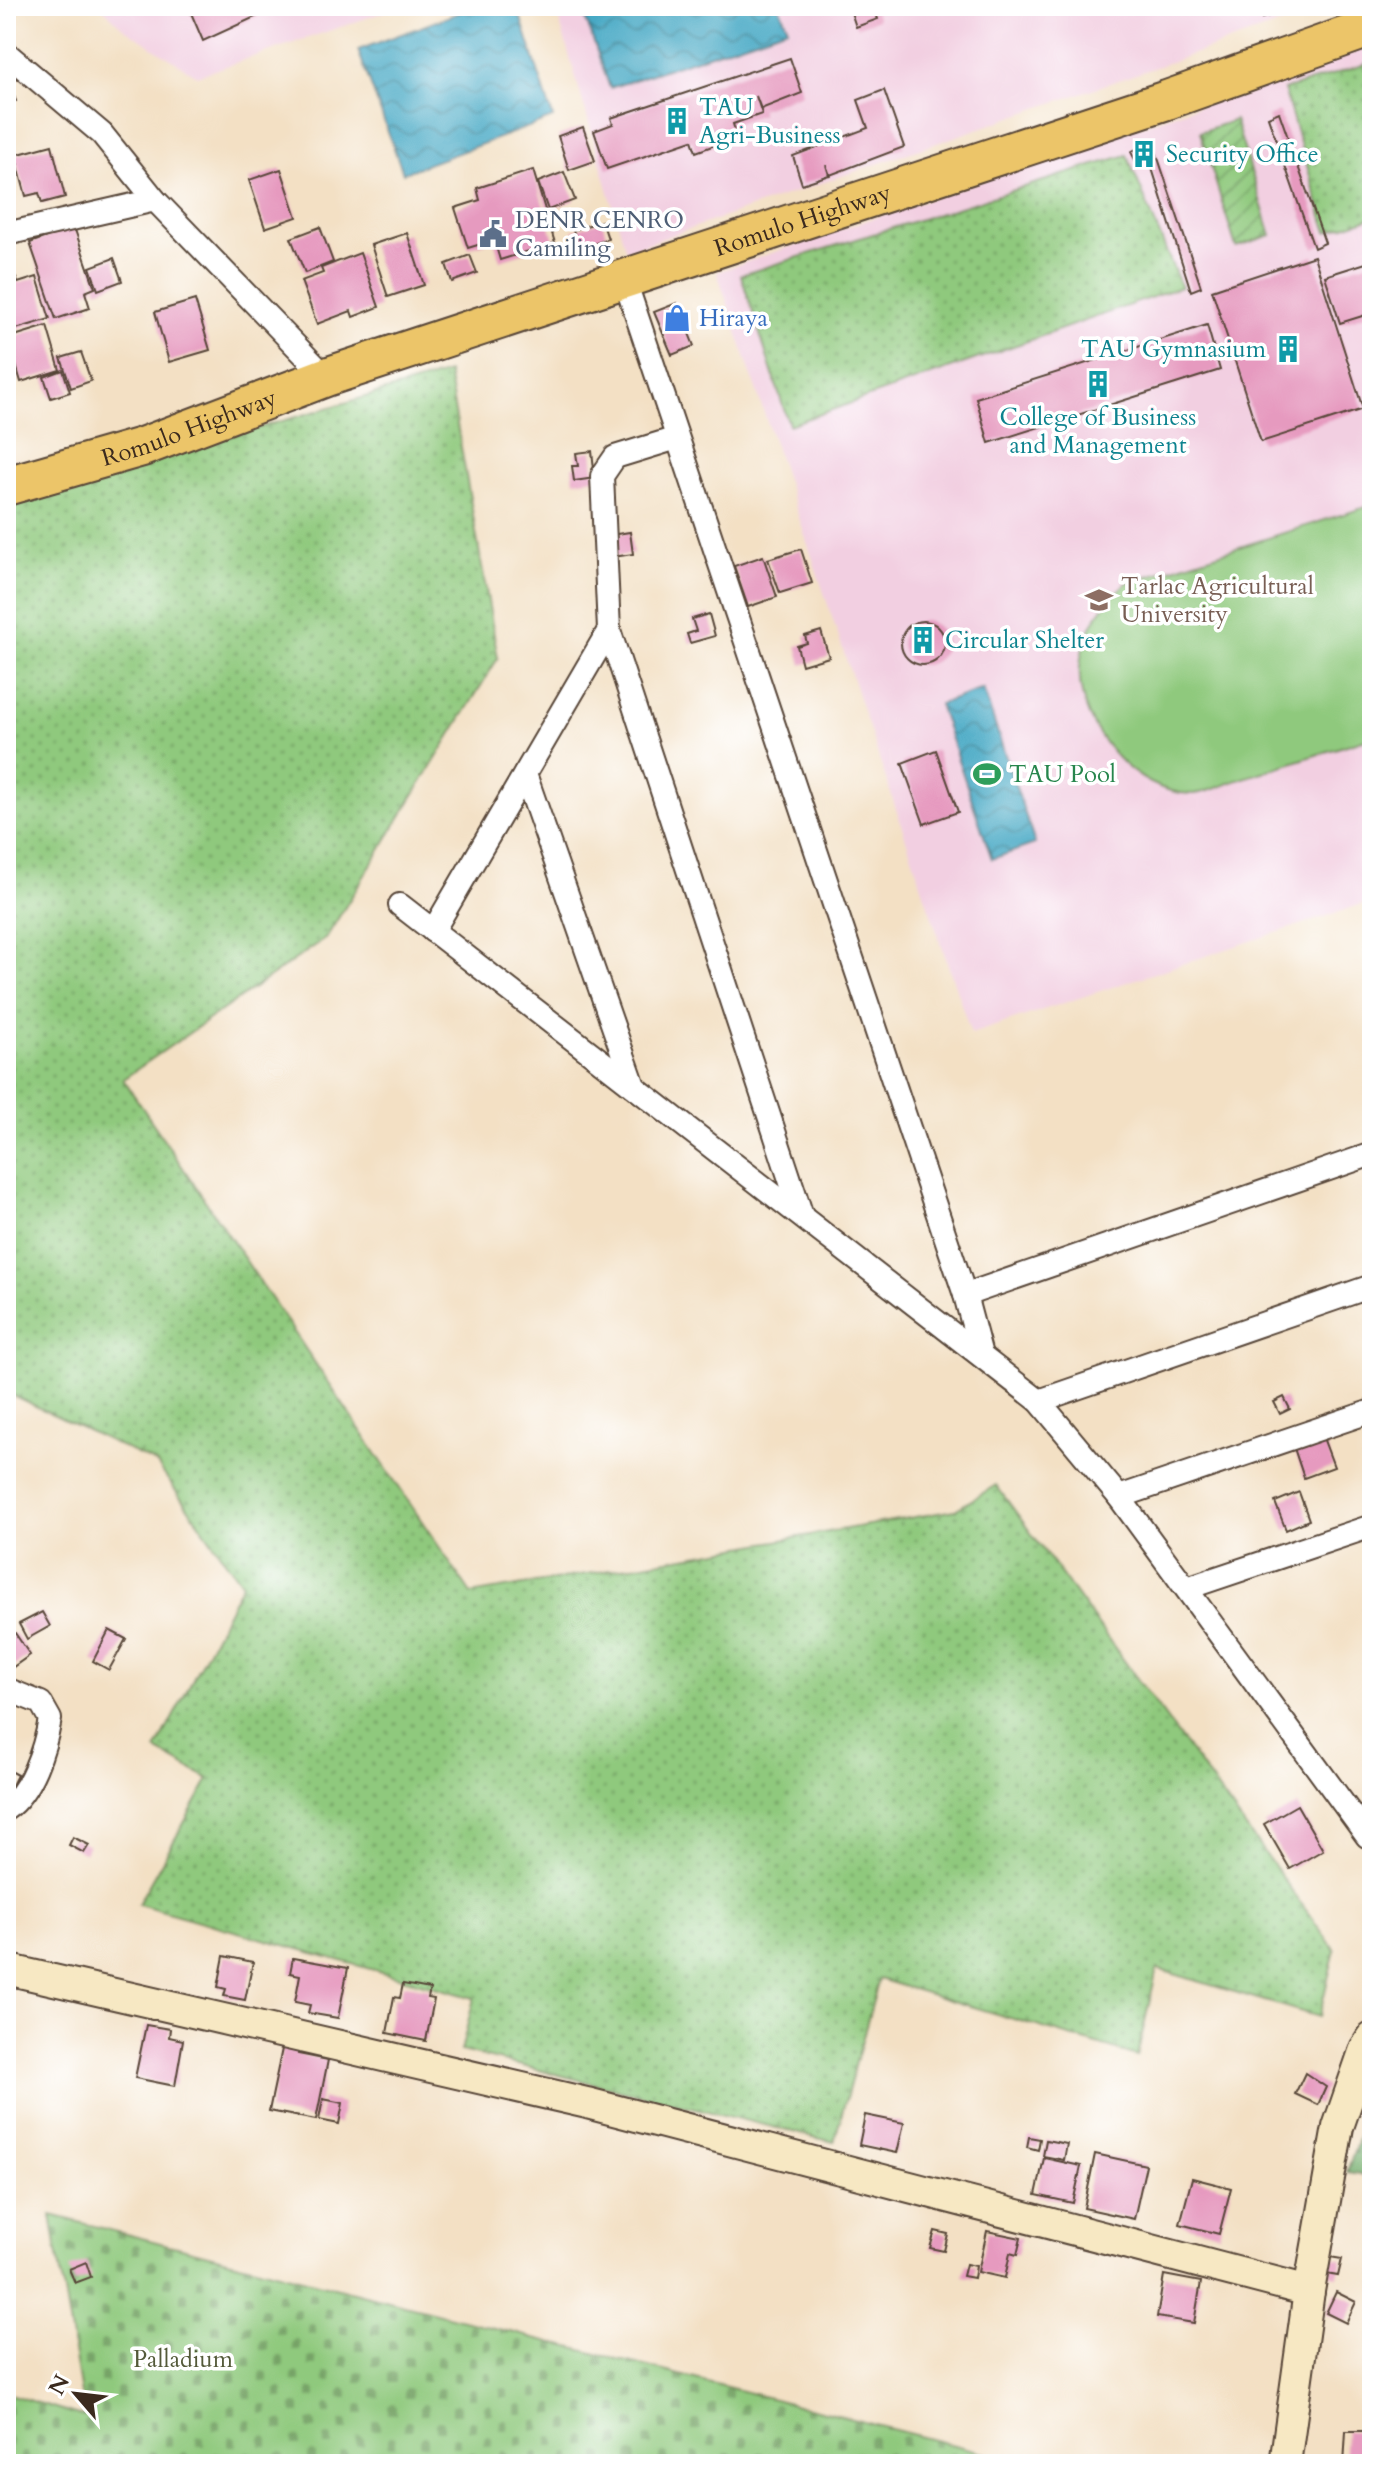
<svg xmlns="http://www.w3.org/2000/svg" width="1378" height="2470" font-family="Cardo,serif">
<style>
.built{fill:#f2cfe1}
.grass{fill:url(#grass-dots);stroke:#657a4e;stroke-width:2}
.forest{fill:url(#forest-firs);stroke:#576c45;stroke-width:2}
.cemetery{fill:url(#cemetery-stones);stroke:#657a4e;stroke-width:2}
.garden{fill:url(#garden-furrows);stroke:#657a4e;stroke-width:2}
.pitch{fill:#8fc97d;stroke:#657a4e;stroke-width:2}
.water{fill:url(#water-waves);stroke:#406a72;stroke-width:2}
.building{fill:#e69abf}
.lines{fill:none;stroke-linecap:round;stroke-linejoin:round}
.street-casing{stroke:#574537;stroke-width:26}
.secondary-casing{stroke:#574537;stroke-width:34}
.highway-casing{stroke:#574537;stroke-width:42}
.street{stroke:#fff;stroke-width:22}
.secondary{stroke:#f7e8c3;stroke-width:30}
.highway{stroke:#ecc569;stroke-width:38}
.labels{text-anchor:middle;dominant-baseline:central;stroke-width:7;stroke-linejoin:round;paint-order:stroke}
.culture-label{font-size:24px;fill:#0d838f;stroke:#fff;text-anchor:start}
.service-label{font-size:24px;fill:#4e5e75;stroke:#fff;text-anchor:start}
.street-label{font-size:24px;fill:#3b2a1e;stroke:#fff}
.shop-label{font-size:24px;fill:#366cbe;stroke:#fff;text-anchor:start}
.education-label{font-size:24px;fill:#785e54;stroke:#fff;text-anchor:start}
.leisure-label{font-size:24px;fill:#27864d;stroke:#fff;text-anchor:start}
.park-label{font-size:24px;fill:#545a3a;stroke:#fff}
</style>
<defs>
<pattern id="grass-dots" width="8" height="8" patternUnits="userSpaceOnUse" patternTransform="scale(2)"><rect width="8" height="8" fill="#8fc97d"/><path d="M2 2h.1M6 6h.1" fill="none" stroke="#76a366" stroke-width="1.8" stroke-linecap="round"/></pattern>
<pattern id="forest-firs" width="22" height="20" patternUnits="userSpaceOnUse" patternTransform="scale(2)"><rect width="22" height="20" fill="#73ad6c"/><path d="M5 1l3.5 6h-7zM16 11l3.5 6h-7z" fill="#608d58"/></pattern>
<pattern id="cemetery-stones" width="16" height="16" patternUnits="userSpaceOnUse" patternTransform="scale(2)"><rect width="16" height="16" fill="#8fc97d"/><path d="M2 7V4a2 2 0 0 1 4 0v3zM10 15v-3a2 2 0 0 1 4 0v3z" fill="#76a366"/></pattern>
<pattern id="garden-furrows" width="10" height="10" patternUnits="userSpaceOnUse" patternTransform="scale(2)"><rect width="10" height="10" fill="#8fc97d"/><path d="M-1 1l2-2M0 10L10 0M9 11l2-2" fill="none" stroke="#76a366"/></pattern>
<pattern id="water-waves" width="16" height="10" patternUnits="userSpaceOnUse" patternTransform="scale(2)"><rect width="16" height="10" fill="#46a9c5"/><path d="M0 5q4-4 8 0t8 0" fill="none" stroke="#3c8a9f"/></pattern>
</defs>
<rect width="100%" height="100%" fill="#fff"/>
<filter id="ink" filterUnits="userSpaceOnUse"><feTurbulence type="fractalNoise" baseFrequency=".0125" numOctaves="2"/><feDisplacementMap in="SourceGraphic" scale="16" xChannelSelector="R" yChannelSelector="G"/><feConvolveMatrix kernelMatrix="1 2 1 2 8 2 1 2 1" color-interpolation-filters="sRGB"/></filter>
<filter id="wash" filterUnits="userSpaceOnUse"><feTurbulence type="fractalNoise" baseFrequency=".006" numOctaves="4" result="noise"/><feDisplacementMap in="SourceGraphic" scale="32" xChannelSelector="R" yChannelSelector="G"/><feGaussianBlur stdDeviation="1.8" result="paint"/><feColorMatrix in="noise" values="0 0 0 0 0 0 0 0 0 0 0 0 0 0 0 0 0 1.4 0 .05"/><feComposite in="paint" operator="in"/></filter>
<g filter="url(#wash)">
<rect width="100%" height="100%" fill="#f3e0c4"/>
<g class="built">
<polygon points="101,6 402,6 197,76 123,28"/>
<polygon points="555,6 1332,6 626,251"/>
<polygon points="1372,46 1372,901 971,1034 717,272"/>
</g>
<g class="grass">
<polygon points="1372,62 1372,217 1327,232 1284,90"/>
<polygon points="1127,155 1181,287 789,425 741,275"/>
<polygon points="448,373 498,658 326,938 123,1079 471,1594 955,1510 996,1485 1335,1950 1319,2017 1157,1969 1137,2056 879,1979 834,2142 461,2051 474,1998 138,1904 209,1779 156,1750 242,1584 156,1463 6,1392 6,501"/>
</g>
<polygon class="forest" points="1372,2097 1372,2176 1347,2172"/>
<polygon class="cemetery" points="51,2215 1029,2464 6,2464 6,2393 85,2417"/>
<polygon class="garden" points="1235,120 1271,235 1236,247 1200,132"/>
<path class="pitch" d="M1372,505V737C1327,751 1283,766 1238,780C1225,784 1206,794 1192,794C1164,794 1135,777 1117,757C1064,699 1068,635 1126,583Z"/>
<g class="water">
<polygon points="477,6 517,6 553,118 403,173 358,50"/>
<polygon points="581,6 779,6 788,28 610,88"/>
<polygon points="983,689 1035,844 992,859 939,704"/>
</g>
<g id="blocks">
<g class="building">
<polygon points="188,6 279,6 203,41"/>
<polygon points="849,6 873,6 878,19 856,27"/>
<polygon points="1259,6 1285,6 1286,11 1262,18"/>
<polygon points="790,58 802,93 761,109 756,96 762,114 733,124 737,137 696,152 692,140 607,169 594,131 613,124 611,118"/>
<polygon points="6,76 16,101 6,105"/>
<polygon points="884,90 904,147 830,175 826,165 829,175 802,184 793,156 868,128 858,100"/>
<polygon points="1279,112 1325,243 1314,248 1268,117"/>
<polygon points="583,127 595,161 569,170 558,136"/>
<polygon points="1151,141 1157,155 1138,165 1131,152"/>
<polygon points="52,145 65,197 42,203 39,193 26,196 15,155"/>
<polygon points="1158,158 1201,287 1191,291 1150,162"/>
<polygon points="281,169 297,217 265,228 249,180"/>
<polygon points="533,170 555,243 500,260 494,240 468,248 455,208 480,200 477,188"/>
<polygon points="564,172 575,200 548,210 538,182"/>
<polygon points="602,221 608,239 579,249 573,230"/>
<polygon points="74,227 95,288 85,292 90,308 56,319 30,243"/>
<polygon points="320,227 333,262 305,273 291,238"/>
<polygon points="407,233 424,285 388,297 371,245"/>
<polygon points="360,253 379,307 353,317 351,311 317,324 301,281 323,273 321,268"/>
<polygon points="470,255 477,273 452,282 446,264"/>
<polygon points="1314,256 1363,409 1261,442 1212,290"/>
<polygon points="114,258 122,281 98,290 90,267"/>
<polygon points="1372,261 1372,313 1340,323 1325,276"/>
<polygon points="37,277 50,319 6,332 6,281 16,278 18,283"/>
<polygon points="195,300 210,350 169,362 155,312"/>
<polygon points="677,303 694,346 672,355 654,312"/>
<polygon points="1207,325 1220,370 989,443 976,398"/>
<polygon points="47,326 60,370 21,382 8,338"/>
<polygon points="81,352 91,381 71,388 61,358"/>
<polygon points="63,370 70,392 51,398 44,377"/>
<polygon points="592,451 595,478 574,481 572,466 578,466 576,453"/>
<polygon points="630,532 633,554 613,557 610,535"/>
<polygon points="801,549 812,583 780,593 768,559"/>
<polygon points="763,556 777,597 748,607 734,566"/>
<polygon points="709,614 715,636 690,643 687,634 696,631 692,619"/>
<circle cx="923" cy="643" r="22"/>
<polygon points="821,631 829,657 802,665 797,646 807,643 805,636"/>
<polygon points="936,750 958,812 924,824 902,763"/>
<polygon points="1284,1397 1290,1409 1280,1414 1274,1402"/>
<polygon points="1322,1435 1334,1467 1304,1478 1293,1445"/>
<polygon points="1299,1492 1309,1520 1286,1530 1275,1502"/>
<polygon points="42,1612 50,1626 27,1639 19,1624"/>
<polygon points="109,1630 126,1639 109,1670 93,1661"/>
<polygon points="15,1633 30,1655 13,1667 6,1657 6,1639"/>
<polygon points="6,1769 17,1775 6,1798"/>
<polygon points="1297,1805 1323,1850 1290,1869 1264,1824"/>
<polygon points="73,1837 89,1845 84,1853 69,1845"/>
<polygon points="224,1956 253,1962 245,2000 224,1996 226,1989 218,1987"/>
<polygon points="293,1958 348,1968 338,2018 308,2013 310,2005 295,2002 300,1975 290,1973"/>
<polygon points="403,1984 430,1989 428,1998 434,1999 426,2041 387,2033 394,1997 400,1998"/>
<polygon points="146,2025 170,2029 169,2037 183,2040 175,2086 135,2078"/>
<polygon points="283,2044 299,2047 298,2054 328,2060 316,2120 269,2111"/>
<polygon points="1305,2073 1326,2087 1318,2105 1295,2094"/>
<polygon points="323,2099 343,2103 339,2124 319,2120"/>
<polygon points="865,2115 904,2123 897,2153 859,2145"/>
<polygon points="1029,2137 1040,2139 1038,2150 1027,2147"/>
<polygon points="1046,2140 1067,2144 1064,2160 1043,2156"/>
<polygon points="1095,2154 1146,2165 1134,2219 1084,2208"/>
<polygon points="1044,2158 1081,2166 1073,2203 1036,2195"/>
<polygon points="1192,2178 1231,2188 1219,2234 1180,2224"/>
<polygon points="935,2231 948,2234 944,2251 930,2248"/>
<polygon points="987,2231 1021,2238 1017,2255 1010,2253 1005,2278 978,2272"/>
<polygon points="1324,2256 1342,2259 1338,2276 1320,2273"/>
<polygon points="86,2262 91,2277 75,2283 69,2269"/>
<polygon points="966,2264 976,2266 974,2278 963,2276"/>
<polygon points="1164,2275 1201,2282 1194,2323 1157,2317"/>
<polygon points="1336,2292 1356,2302 1346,2323 1326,2313"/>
<polygon points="1346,2431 1372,2431 1372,2464 1344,2464"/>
</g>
</g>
</g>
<g filter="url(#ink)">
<use href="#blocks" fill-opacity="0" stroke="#574537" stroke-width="2"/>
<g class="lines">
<g class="street-casing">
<g id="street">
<polyline points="6,53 102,134 155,200 326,377"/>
<polyline points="6,234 155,200"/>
<polyline points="625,281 965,1295 981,1355"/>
<polyline points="677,438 615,457 602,476 609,630 802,1216"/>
<polyline points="525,774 634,1086"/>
<polyline points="400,905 1039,1401 1119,1497 1367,1836 1372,1836"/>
<polyline points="433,931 609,630"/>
<polyline points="965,1295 1372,1154"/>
<polyline points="1039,1401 1372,1286"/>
<polyline points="1119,1497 1372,1411"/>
<polyline points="1187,1588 1372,1526"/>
<path d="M6,1689L41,1703L50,1719C45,1748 31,1792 6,1809"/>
</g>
</g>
<g class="secondary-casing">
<g id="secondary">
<polyline points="6,1969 587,2103 1309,2291 1338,2127 1365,2049 1372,2038"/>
<polyline points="1285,2464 1309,2291"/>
</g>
</g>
<g class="highway-casing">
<g id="highway">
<path id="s1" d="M6,486L142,447L326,377L1167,100L1372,27"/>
</g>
</g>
<use href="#street" class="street"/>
<use href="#secondary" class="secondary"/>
<use href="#highway" class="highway"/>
</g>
</g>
<defs>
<g id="building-bare" transform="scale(2.16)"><path d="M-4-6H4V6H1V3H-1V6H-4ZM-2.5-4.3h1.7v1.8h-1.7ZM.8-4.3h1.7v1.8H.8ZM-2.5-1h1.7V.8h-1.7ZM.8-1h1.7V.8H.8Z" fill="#0f9aa8" stroke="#fff" stroke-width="2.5" paint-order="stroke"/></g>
<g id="civic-bare" transform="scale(2.16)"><path d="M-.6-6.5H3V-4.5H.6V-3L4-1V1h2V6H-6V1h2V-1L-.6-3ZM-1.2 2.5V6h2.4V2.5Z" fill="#5c6f8a" stroke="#fff" stroke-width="2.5" paint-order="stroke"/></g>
<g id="shop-bare" transform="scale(2.16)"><path d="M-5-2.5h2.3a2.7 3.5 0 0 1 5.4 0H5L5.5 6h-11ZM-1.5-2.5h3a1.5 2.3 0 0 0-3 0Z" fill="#3f7fe0" stroke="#fff" stroke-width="2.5" paint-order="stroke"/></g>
<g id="university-bare" transform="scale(2.16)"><path d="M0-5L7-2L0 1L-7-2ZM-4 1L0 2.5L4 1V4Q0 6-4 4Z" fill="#8d6e63" stroke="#fff" stroke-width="2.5" paint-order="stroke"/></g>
<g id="stadium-bare" transform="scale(2.16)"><path d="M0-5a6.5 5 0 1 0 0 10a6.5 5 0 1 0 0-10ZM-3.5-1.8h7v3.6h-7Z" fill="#2e9e5b" stroke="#fff" stroke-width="2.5" paint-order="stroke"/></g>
</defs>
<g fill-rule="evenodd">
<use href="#building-bare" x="677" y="121"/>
<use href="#building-bare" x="1144" y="154"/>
<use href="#civic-bare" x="493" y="234"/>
<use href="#shop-bare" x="677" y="318"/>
<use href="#building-bare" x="1288" y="349"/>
<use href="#building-bare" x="1098" y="384"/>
<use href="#university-bare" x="1099" y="600"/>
<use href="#building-bare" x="923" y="640"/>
<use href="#stadium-bare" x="987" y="774"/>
</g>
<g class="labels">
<g class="culture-label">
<text x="699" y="107">TAU<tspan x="699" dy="28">Agri-Business</tspan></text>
<text x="1166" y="154">Security Office</text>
<text x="1266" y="349" text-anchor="end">TAU Gymnasium</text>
<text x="1098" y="417" text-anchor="middle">College of Business<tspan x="1098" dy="28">and Management</tspan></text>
<text x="945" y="640">Circular Shelter</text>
</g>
<g class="service-label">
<text x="515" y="220">DENR CENRO<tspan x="515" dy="28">Camiling</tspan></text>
</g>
<g class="street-label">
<text stroke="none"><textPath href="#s1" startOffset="840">Romulo Highway</textPath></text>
<text stroke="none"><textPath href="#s1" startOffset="192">Romulo Highway</textPath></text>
</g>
<g class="shop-label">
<text x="699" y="318">Hiraya</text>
</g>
<g class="education-label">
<text x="1121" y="586">Tarlac Agricultural<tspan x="1121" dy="28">University</tspan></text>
</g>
<g class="leisure-label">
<text x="1009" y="774">TAU Pool</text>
</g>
<g class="park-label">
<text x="183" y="2359">Palladium</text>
</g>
</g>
<rect width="1378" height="2470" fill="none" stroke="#fff" stroke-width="32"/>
<g transform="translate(76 2394) rotate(298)" stroke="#ffffff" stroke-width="6" paint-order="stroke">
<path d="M0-6L14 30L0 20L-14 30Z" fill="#3b2a1e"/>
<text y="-12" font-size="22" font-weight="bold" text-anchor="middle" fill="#3b2a1e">N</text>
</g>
</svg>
